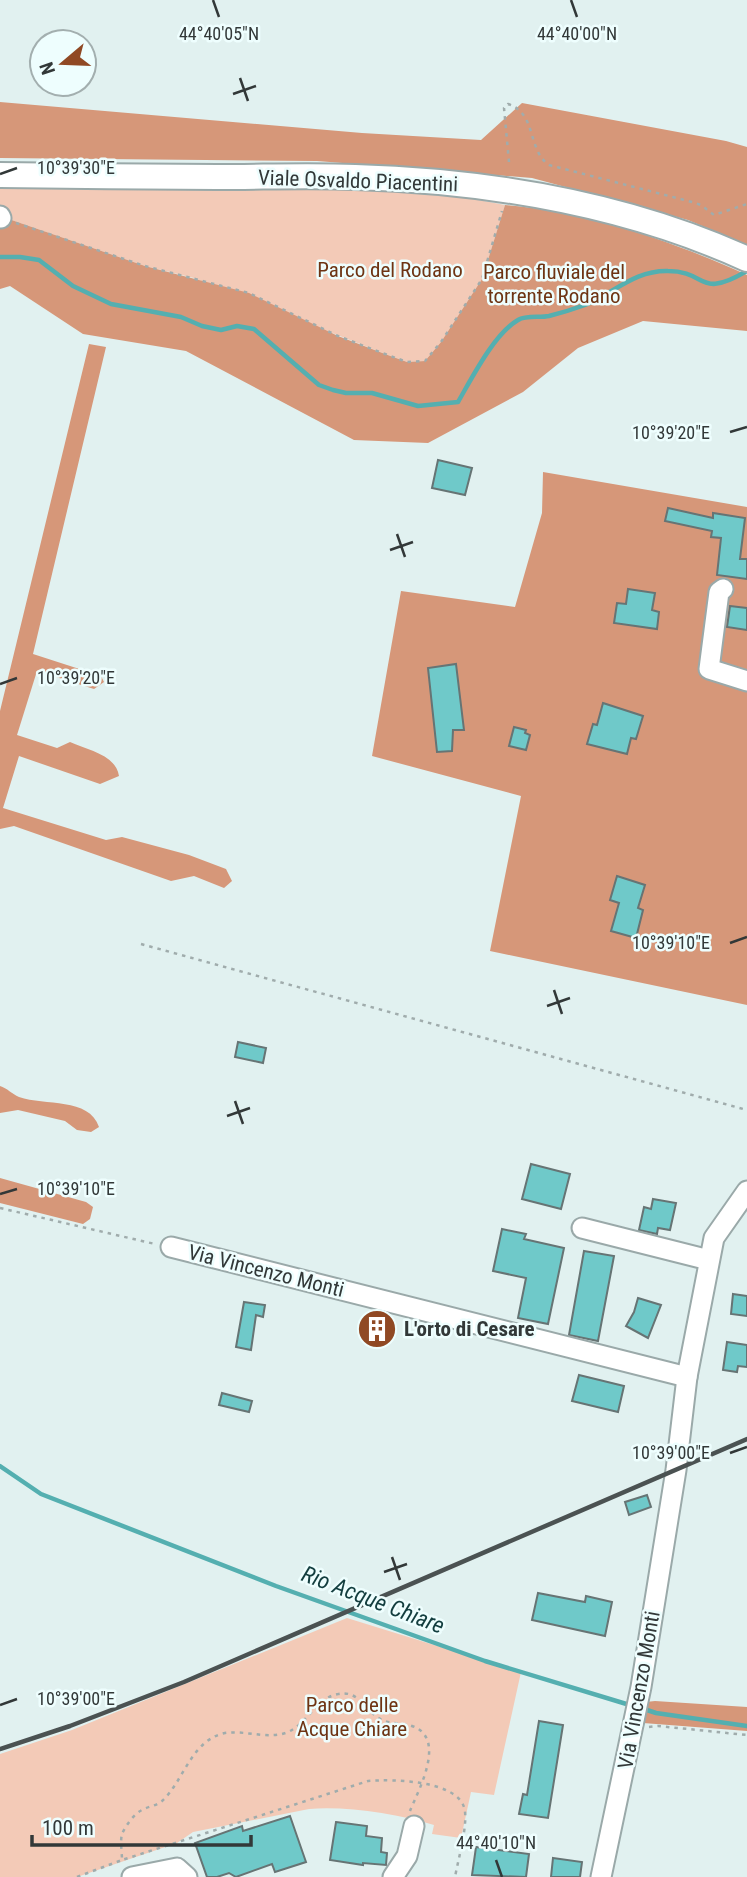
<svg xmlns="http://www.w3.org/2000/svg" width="747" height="1877" font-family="'Roboto Condensed',sans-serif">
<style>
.green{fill:#f3cab7}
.forest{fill:#d69779}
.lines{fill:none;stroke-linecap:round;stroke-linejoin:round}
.stream{stroke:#54afb0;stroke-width:4.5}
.building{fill:#6fc9c9;stroke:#667474;stroke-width:2}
.minor-casing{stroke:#9aa9a9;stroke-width:23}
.major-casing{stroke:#9aa9a9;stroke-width:28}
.path{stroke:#a0acac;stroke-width:2.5;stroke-dasharray:3.5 5;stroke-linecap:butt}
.minor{stroke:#fff;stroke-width:19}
.major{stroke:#fff;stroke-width:24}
.rail{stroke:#4b5252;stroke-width:4.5}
.ticks{fill:none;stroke:#323838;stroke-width:2.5}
.labels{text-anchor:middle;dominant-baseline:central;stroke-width:5;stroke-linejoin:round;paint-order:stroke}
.street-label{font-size:21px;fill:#323838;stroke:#eefefe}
.park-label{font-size:21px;fill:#6e3413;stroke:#eefefe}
.poi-label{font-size:21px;font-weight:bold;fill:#323838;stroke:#eefefe;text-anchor:start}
.water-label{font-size:23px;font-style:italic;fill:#133e3f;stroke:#eefefe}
.ticks-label{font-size:18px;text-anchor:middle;fill:#323838;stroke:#eefefe;stroke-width:5;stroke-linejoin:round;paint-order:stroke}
</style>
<rect width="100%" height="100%" fill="#e1f1f0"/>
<g class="green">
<polygon points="275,185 416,188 505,205 482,279 441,342 425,361 407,362 385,354 194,278 145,266 0,216 0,188"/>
<path d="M347,1618L521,1672L494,1795L471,1792L461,1838L432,1834L434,1825C397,1814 348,1806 309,1809L193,1832L177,1843L77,1877H0V1754L72,1730Z"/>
</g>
<g class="forest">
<polygon points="0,102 362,133 481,140 522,103 726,141 747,147 747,245 688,220 532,178 317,161 0,158"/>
<path d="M505,205C588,212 672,241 747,275V331L643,321L578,348L523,392L428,443L354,440L186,351L83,334L10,286L0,289V216L145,266L249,293L338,336L385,354L407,362L425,361L441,342L482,279Z"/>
<path d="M89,344L106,347L33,654L101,676L104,682L94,689L37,671L17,735L57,748L70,742C88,750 116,755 119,776L100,784L19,756L3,808L106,840L122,837L189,855L226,869L232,881L224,888L194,876L171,881L14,826L0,829V711Z"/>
<polygon points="543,472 747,507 747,1005 490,951 521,796 372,756 401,591 515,607 542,513"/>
<path d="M0,1086C7,1088 12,1094 19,1097C45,1106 89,1097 99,1127L91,1132L77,1130L65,1121L18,1110L0,1113Z"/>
<polygon points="0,1178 86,1202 93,1207 90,1219 83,1224 0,1203"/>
<polygon points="655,1701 747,1707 747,1731 643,1723 646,1702"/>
</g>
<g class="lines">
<g class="stream">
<path d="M0,257H20L39,260L73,286L111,304L181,317L202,326L221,330L237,326L254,329L319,385L333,390L346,393H372L418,406L458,402C472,378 494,334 518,320C526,315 540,318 549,316C561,313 574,309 585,305C614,293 635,270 668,271C708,271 698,300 747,271"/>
<polyline points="0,1466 41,1494 276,1586 485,1661 633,1706"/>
<polyline points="641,1708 656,1713 747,1726"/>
</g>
</g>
<g class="building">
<polygon points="438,460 472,468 465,495 432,488"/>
<polygon points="668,508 713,518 713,513 745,518 740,559 747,559 747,579 717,575 721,538 711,537 712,531 665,521"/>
<polygon points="628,589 655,593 652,610 659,612 657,629 614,623 617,603 626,604"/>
<polygon points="730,606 747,608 747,630 727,627"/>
<polygon points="456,664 464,730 453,730 452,751 437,752 428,668"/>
<polygon points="603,703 643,716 636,739 631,738 627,754 587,744 593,724 597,725"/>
<polygon points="514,727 526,730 525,733 530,735 526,750 509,746"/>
<polygon points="617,876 645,885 638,908 643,910 636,938 611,931 619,903 610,900"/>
<polygon points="238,1042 266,1048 263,1063 235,1057"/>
<polygon points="531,1164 570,1174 561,1209 522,1199"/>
<polygon points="653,1199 676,1203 670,1230 658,1228 657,1234 639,1230 644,1207 651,1209"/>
<polygon points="502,1229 526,1234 524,1239 564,1248 548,1324 518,1318 526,1278 493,1271"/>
<polygon points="584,1251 614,1256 598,1341 569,1335"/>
<polygon points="733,1294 747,1296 747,1316 731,1314"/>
<polygon points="638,1298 661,1305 648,1338 626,1326 634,1312"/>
<polygon points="244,1302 265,1305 263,1317 256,1315 251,1350 236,1347"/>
<polygon points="373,1319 387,1323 382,1339 368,1334"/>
<polygon points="727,1342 747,1345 747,1367 738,1366 737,1372 723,1370"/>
<polygon points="579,1375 624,1386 618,1412 572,1401"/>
<polygon points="222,1393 252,1401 249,1412 219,1405"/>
<polygon points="647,1495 651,1507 629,1515 625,1502"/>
<polygon points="538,1593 585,1602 586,1596 612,1602 605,1636 532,1620"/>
<polygon points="539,1721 563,1725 548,1818 519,1814 523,1794 527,1795"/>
<polygon points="290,1816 306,1862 275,1872 272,1864 236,1877 229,1873 217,1877 207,1877 195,1843 242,1826 243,1831"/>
<polygon points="336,1822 367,1826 366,1836 382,1838 381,1852 387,1853 386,1865 363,1863 363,1865 330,1860"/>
<polygon points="476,1847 529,1854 526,1877 472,1875"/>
<polygon points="553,1858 582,1862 580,1877 551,1877"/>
</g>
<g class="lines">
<g class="minor-casing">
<g id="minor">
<polyline points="0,216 1,218"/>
<polyline points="723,589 719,592 709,669 747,681"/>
<polyline points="582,1228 709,1260"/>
<polyline points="171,1247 687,1377"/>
<polyline points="132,1877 177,1868 187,1877"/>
<polyline points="393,1877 407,1856 414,1826"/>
<polyline points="601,1877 641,1687 676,1470 687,1377 714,1238 747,1191"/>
</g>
</g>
<g class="major-casing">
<path id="major" d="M0,175C72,176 145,177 217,177C263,177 309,175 355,177C488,181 626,204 747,259"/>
</g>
<g class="path">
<path d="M509,162L504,108L508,104C537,113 527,150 549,165L692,202L701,205L714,215L747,204"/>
<polyline points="16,223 145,266 249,293 338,336 385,354 407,362 425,361 441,342 482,279 502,211"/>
<polyline points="141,944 747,1110"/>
<polyline points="0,1208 155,1244"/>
<polyline points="649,1727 658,1726 747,1735"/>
<path d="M410,1811C419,1789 447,1738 412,1726C400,1722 388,1725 377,1717C364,1707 357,1690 338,1694C316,1698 308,1723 288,1732C269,1740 246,1730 225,1733C191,1740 184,1781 162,1801C156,1806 149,1806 142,1810C134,1814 126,1825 122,1834C120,1841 122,1852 122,1860L368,1781C391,1779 455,1780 464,1807C469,1822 458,1860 455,1877"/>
<polyline points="77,1877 122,1860"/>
</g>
<use href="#minor" class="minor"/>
<use href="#major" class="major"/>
<polyline class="rail" points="0,1749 70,1726 184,1682 747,1439"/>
</g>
<path class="ticks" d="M213,0L219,17M571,0L577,17M240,78L248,101M233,94L256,86M0,174L17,168M730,432L747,427M397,534L405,557M390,550L413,542M0,684L17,678M730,943L747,937M554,990L562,1014M547,1006L570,998M235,1101L243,1124M227,1116L250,1108M0,1194L17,1189M730,1453L747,1447M392,1557L400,1580M384,1572L407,1564M0,1705L17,1699M496,1860L502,1877"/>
<defs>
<g id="building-disc" transform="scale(2.0125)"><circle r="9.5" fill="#904924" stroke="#eefefe"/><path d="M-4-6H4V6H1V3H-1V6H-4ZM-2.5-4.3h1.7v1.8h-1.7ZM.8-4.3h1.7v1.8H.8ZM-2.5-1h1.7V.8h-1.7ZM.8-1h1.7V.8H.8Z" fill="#fff"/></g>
</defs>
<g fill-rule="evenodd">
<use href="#building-disc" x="377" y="1329"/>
</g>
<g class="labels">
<g class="street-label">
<text transform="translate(358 181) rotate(2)">Viale Osvaldo Piacentini</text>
<text transform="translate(266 1271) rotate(14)">Via Vincenzo Monti</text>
<text transform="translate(639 1690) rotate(-80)">Via Vincenzo Monti</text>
</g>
<g class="park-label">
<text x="390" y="270">Parco del Rodano</text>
<text x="554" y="272">Parco fluviale del<tspan x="554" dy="24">torrente Rodano</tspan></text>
<text x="352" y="1705">Parco delle<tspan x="352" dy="24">Acque Chiare</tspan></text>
</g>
<g class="poi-label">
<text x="404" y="1329">L'orto di Cesare</text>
</g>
<g class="water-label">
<text transform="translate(373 1600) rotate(21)">Rio Acque Chiare</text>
</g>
</g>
<g class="ticks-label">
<text x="219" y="40">44°40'05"N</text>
<text x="577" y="40">44°40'00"N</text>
<text x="76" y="174">10°39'30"E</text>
<text x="671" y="439">10°39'20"E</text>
<text x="76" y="684">10°39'20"E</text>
<text x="671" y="949">10°39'10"E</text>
<text x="76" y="1195">10°39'10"E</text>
<text x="671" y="1459">10°39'00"E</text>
<text x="76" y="1705">10°39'00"E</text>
<text x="496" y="1849">44°40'10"N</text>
</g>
<g transform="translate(63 63) rotate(251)"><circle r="33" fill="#eefefe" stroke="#a3afaf" stroke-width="2"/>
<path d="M0-5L12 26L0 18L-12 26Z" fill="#904924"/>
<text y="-10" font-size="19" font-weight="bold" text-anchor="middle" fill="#323838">N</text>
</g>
<path d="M32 1835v10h219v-10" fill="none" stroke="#323838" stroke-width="3.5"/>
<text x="42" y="1835" font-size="21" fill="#323838" stroke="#eefefe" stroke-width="5" paint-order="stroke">100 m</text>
</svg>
